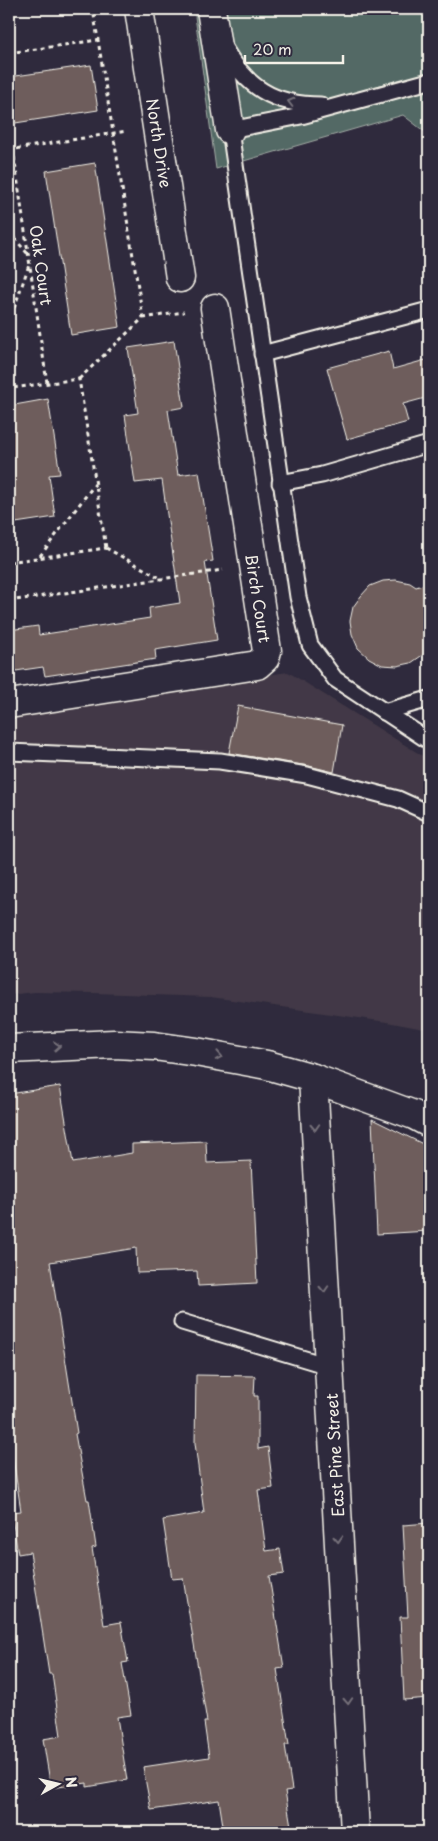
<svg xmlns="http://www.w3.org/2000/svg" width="438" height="1841" font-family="'Playpen Sans',sans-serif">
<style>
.built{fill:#423946}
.green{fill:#536965;stroke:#a4ada6}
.building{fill:#6e5d5b;stroke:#f4f1e8}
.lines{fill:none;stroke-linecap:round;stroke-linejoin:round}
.service-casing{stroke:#f4f1e8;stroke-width:19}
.minor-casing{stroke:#f4f1e8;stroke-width:31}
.path{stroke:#f4f1e8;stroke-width:3;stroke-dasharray:4 4;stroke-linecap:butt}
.service{stroke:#2f2a3d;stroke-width:15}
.minor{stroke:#2f2a3d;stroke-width:28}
.oneway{stroke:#747079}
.labels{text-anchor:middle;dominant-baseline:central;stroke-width:4.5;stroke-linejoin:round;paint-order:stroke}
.street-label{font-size:16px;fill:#f4f1e8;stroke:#2f2a3d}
</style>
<rect width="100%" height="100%" fill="#2f2a3d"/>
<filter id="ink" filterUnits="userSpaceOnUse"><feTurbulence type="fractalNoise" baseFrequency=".02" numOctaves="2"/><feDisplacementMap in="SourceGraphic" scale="10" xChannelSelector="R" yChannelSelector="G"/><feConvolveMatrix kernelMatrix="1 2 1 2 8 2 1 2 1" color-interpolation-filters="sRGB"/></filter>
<g filter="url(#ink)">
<polygon class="built" points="288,672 429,760 429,1030 387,1022 211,997 94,993 35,992 9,995 9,714"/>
<polygon class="green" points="194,9 429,9 429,135 403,115 216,169"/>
<g class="building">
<polygon points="91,65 98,110 9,124 9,77"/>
<polygon points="95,163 120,327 71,335 46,171"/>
<polygon points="174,341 184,407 168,410 178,475 199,472 213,561 205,562 217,640 155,650 156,659 45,676 43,667 9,672 9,630 38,626 39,635 150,618 149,608 180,603 162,480 135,483 125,415 138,413 128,348"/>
<polygon points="389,351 393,369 429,359 429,397 403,404 408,422 347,439 327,368"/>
<polygon points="48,399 60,474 49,475 55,517 9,524 9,406"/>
<polygon points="396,580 410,583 416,587 429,583 429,646 424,654 411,663 397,666 382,665 369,658 358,648 352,634 350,621 353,607 361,596 370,586 383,581"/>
<polygon points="238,706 342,725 334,772 309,766 229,753"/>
<polygon points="60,1086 73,1163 132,1153 132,1144 206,1141 207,1163 251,1161 257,1283 198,1286 197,1271 137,1273 136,1248 50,1262 77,1433 75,1434 87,1500 89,1500 96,1547 92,1548 104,1625 121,1622 128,1662 122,1663 131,1715 117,1717 127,1780 87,1787 87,1783 51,1788 43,1739 61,1736 52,1674 49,1674 30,1552 18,1554 11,1512 21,1511 9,1431 9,1094"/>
<polygon points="372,1119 429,1147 429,1231 377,1234"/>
<polygon points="196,1375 255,1376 254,1396 258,1396 258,1449 268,1447 273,1488 258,1490 266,1551 280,1549 284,1574 269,1576 284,1668 277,1669 289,1745 285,1745 292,1790 285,1791 292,1832 224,1832 219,1800 151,1810 143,1767 209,1757 204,1722 207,1722 183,1578 172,1579 163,1520 204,1513 195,1443"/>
<polygon points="429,1523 429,1698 404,1700 400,1617 408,1617 403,1525"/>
</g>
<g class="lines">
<g class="service-casing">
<g id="service">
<path d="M223,46C246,87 273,105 321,105"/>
<polyline points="429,81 301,116 230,130 298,597 310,645 335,679 429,741"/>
<polyline points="262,354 429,310"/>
<polyline points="280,483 322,475 429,444"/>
<polyline points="384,712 429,699"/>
<polyline points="9,752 220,761 307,775 398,799 429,813"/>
<polyline points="182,1322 328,1366"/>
</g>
</g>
<g class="minor-casing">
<g id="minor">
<polyline points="139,9 180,278"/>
<polyline points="211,9 230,130"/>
<polyline points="9,704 251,666 257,665 265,658 267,651 215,308"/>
<polyline points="9,1049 114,1044 154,1046 196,1052 267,1065 313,1078 414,1115 429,1123"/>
<polyline points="313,1078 355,1832"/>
</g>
</g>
<g class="path">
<polyline points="9,53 98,40"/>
<polyline points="13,149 47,383"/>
<polyline points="9,150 127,131"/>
<polyline points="9,232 28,254"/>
<polyline points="143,318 184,312"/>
<polyline points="9,323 29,265"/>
<polyline points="9,366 12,388 79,379 106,548"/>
<polyline points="79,379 143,318 93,9"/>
<polyline points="106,548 162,579"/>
<polyline points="40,556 95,484"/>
<polyline points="9,562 106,548"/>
<polyline points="9,601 223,570"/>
</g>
<use href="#service" class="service"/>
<use href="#minor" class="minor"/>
</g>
<defs><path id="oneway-chevron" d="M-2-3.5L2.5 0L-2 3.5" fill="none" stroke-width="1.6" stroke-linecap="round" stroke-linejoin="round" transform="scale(1.25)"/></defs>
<g class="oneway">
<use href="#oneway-chevron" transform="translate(291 102) rotate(-166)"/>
<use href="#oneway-chevron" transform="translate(57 1046) rotate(-4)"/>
<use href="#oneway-chevron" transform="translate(219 1056) rotate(11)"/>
<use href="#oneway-chevron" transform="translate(315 1127) rotate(87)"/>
<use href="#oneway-chevron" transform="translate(324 1289) rotate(87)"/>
<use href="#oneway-chevron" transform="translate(338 1539) rotate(87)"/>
<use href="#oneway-chevron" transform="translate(348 1701) rotate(87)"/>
</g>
</g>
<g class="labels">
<g class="street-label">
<text transform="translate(160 143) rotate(81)">North Drive</text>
<text transform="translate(42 265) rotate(82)">Oak Court</text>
<text transform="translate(259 598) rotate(81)">Birch Court</text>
<text transform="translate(334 1455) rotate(-93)">East Pine Street</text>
</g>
</g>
<rect width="438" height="1841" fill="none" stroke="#2f2a3d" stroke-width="30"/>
<rect x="15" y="15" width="408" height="1811" fill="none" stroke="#f4f1e8" stroke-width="2" filter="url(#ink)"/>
<g transform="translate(58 1784) rotate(82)" stroke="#2f2a3d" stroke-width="4" paint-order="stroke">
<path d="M0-4L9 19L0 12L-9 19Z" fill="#f4f1e8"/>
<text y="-8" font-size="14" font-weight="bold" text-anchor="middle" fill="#f4f1e8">N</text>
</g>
<path d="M245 55v8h98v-8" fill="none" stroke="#f4f1e8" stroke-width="2.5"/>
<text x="253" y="55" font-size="15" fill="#f4f1e8" stroke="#2f2a3d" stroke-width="4" paint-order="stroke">20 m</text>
</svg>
